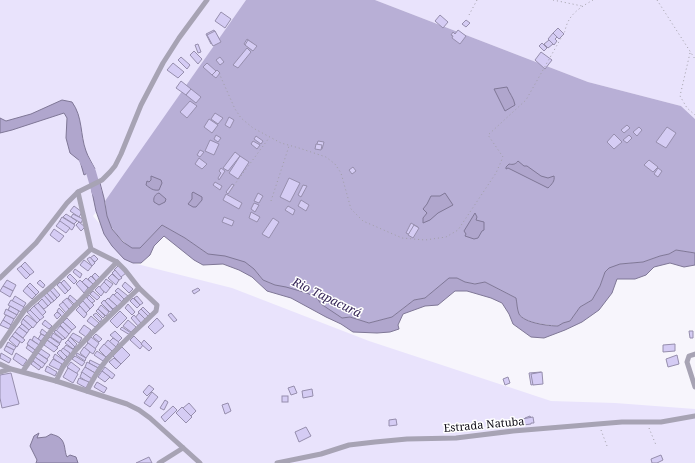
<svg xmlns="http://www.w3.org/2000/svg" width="695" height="463" font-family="'Noto Serif',serif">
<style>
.green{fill:#e9e3fc}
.forest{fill:#b8afd6}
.water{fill:#b0a6cd;stroke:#7f7796}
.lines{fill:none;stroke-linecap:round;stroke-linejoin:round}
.river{stroke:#b0a6cd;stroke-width:10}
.building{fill:#d5ccf4;stroke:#968ead}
.path{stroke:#a19fa7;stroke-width:1;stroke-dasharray:1 3;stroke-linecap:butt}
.minor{stroke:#a7a3b4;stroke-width:5}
.labels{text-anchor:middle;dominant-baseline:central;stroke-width:3;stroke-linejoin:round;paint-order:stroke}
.street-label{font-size:11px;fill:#0d0a15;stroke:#fff}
.water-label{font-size:12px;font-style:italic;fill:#382859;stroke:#fff}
</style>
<rect width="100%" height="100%" fill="#f7f5fc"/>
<g class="green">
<polygon points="0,0 246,0 114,190 93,216 133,263 232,288 369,341 551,401 615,403 695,409 695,463 0,463"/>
<polygon points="375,0 695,0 695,119 681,106 588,82"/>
</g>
<path class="forest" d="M246,0H375L588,82L681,106L695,119V253L676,250L669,254L660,256L643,262L620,264L605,272L600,286L592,300L580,307L570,321L563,323L558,326C549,325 524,323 519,314C517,309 517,303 516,298L485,282L476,284L464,282L457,278L442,284L425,298L414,300L392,317L369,323L350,317L342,318L320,304L263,280L254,269L208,254L185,238L162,225L140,248L132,249C121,240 111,230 107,217C106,212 106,206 105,201Z"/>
<g class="water">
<path d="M507,87C509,93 514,98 515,105L505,111L494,89Z"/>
<path d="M62,100L72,102C83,117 80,135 86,151C88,157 92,163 95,169L84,175L80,161L70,153L66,138L67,118L64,113L12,130L0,133V118L6,121L31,114Z"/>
<path d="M518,161L524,166H527L541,176L548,178L554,176C555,181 552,184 548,188L508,168L506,169V167L509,164C513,165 516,164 518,161Z"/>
<path d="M151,176L161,180L162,183L159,190C153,191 150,188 146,185L147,181L149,182L151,180Z"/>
<path d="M100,183L104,198L107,216L112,229L123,242L132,248H140L162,225L185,238L208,254L225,256L245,262L254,269L263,280L275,285L286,287L307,293L317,298L321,304L342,318L350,317L369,323L392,317L414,300L425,298L449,278H457L465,282L475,284L485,282L516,298C517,303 517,309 519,314C524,323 549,326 558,326L563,323L570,321L580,307L592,300L600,286L605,272L609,268L620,264L643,262L660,256L669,254L676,250L695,253V265L684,267L670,263L654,267L646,275L635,279H617L612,293L599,310L582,322L565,330L544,338L531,337L513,324L509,314L502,303L491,298L467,291H455L438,305L425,306L403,314L398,325L399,329L390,332L377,333L353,332L341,324L326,317L291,298L267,291L252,277L239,270L223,264L203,265L194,260L164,236L154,246L150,255L141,263H133L124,259L112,246L104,234L96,211L91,187Z"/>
<polygon points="193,192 202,197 202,200 196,207 193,207 188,204 192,199 192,193"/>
<path d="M159,193L166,199L165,202L159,205L154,202C153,198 155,194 159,193Z"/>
<polygon points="445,193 453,205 438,213 430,220 423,223 423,218 427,213 423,209 427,204 431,196 440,196"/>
<polygon points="475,213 477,217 476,220 484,222 484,230 482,231 478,238 474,239 465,236 466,234 464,231"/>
<path d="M39,433L37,438L46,437L51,434C54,435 58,436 60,438C66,443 64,451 67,457L70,455L76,457L78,463H36L37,460L30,446L34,436Z"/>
</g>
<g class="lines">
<polyline class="river" points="84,160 91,172 97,193"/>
</g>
<g class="building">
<polygon points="221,12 231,19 225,28 215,21"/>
<polygon points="440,15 448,22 443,28 435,21"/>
<polygon points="466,20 470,23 466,27 462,24"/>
<polygon points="558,28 564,34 559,39 553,33"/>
<polygon points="214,30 219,39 211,44 206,34"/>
<polygon points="458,30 466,36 460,44 452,38 453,36 451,35 453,32 455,34"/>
<polygon points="215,31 221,42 213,46 207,35"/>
<polygon points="553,33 557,37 555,39 557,41 554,45 548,39"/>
<polygon points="247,39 255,45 252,50 244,44"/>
<polygon points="248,40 257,46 253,51 245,45"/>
<polygon points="549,40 553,44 548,48 544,44"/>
<polygon points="542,43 547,48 544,51 539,46"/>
<polygon points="198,44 201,52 198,53 195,45"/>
<polygon points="247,48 251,52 238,68 233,65"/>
<polygon points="194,51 202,59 198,64 190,55"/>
<polygon points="541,52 552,60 545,69 535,60"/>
<polygon points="181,57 190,65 187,69 178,60"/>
<polygon points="220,57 224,62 220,65 216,60"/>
<polygon points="173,63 184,72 178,78 167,70"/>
<polygon points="207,63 216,71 212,75 203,67"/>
<polygon points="217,70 220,73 216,78 212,75"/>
<polygon points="181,81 191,89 186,95 176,88"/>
<polygon points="191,89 201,97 196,103 186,95"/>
<polygon points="190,101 197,106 187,118 180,112"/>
<polygon points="215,113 223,118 218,124 211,119"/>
<polygon points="229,117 234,120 230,128 225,125"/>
<polygon points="209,119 218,125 212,133 204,127"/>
<polygon points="627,125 630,128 624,133 621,130"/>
<polygon points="639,127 642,130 637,136 633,132"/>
<polygon points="667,127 676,133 666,148 656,142"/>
<polygon points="614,134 622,142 614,149 607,142"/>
<polygon points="216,135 221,138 218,142 214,139"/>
<polygon points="629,135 632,138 627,143 623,140"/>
<polygon points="256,136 263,141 261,144 254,139"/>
<polygon points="210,140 219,144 214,155 205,151"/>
<polygon points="253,141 260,145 257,149 251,144"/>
<polygon points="318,141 324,142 322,149 316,147"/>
<polygon points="316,144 322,145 321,150 315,149"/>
<polygon points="200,150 204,152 200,157 197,155"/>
<polygon points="235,152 240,156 228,171 223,168"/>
<polygon points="240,156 249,162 238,179 229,173"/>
<polygon points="199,158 207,164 202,169 195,164"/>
<polygon points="649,160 658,167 653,172 644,165"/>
<polygon points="353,167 356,171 352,174 349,170"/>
<polygon points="221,168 225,171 219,180 218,178 221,173 219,171"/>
<polygon points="658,168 662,171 658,177 654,174"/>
<polygon points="289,178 300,183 290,202 280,197"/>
<polygon points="215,182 222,186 220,190 213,185"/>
<polygon points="232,184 234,185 228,194 226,192"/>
<polygon points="303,185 307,186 301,197 298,195"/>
<polygon points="258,193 263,196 259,203 254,201"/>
<polygon points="226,194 242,203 239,209 223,200"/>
<polygon points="301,200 309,205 306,211 298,206"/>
<polygon points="254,203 259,205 255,212 251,209"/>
<polygon points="74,206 82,212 79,217 70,211"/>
<polygon points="288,206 295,210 293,215 285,210"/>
<polygon points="251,212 260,217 257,222 249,218"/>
<polygon points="66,214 77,221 74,224 63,217"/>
<polygon points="73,214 83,219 81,223 71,217"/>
<polygon points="62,217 75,225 72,230 59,222"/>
<polygon points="224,217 234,221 232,226 222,222"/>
<polygon points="273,218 279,222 269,238 262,234"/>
<polygon points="60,221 70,228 66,233 56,226"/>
<polygon points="79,222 85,227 81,231 76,225"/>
<polygon points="411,223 418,227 413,236 406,233"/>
<polygon points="414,225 419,228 413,238 408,235"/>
<polygon points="54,229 64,236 59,242 50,235"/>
<polygon points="94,255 98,259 95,262 90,258"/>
<polygon points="90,257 95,263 92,266 87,259"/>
<polygon points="84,260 92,266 88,271 80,265"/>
<polygon points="25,262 34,272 30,275 21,266"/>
<polygon points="119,265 126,273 121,277 114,270"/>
<polygon points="21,266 30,275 26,279 17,269"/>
<polygon points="75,269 82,274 80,278 73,272"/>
<polygon points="115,270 122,278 119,280 112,273"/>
<polygon points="95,273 100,278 96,281 92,276"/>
<polygon points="70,274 77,281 74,284 67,277"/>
<polygon points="112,274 119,280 116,285 108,278"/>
<polygon points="91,276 96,281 93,284 88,279"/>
<polygon points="86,278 93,284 89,288 82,282"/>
<polygon points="106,279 113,284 110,288 104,282"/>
<polygon points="7,280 16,285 13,291 3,286"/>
<polygon points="40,280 45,285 43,288 37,283"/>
<polygon points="64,280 71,288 68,291 61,283"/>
<polygon points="80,280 88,288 84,293 76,284"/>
<polygon points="60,282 68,291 65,294 57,285"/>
<polygon points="104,282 110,288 106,293 99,288"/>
<polygon points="125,282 133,289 129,293 122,286"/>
<polygon points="30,283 39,292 36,295 27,286"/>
<polygon points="3,286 13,291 10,297 0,291"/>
<polygon points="27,286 36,295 32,299 23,291"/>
<polygon points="99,286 104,292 101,296 95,290"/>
<polygon points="53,287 60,295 57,298 50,290"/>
<polygon points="118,288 128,296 124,299 115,291"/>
<polygon points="198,288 200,290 194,294 192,291"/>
<polygon points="50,290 57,298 54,301 46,292"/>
<polygon points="93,291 100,297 97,300 90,294"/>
<polygon points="46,292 54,301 51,303 44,295"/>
<polygon points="117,292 124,299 121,302 114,295"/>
<polygon points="113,294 122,302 118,307 109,299"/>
<polygon points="44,295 51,303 48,306 40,298"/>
<polygon points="70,295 77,301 74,304 68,298"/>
<polygon points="89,295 95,301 92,303 87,298"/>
<polygon points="15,296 26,303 23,308 12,301"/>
<polygon points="137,296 143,303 140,305 134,298"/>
<polygon points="86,297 94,305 90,309 82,300"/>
<polygon points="67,298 73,305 69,309 62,302"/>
<polygon points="108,298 117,306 113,309 105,301"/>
<polygon points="133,298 140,305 137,308 130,301"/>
<polygon points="42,299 48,306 44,309 38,303"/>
<polygon points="11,300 24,307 21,312 8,305"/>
<polygon points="104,300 113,310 110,312 101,303"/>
<polygon points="83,301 90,309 86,313 79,305"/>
<polygon points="63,302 69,309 66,313 59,305"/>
<polygon points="38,303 46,312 42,316 34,306"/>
<polygon points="128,304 135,312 132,315 125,308"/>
<polygon points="101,305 109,312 106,316 98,309"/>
<polygon points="10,306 19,311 17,315 8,310"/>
<polygon points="34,306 44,317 40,320 30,310"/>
<polygon points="80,306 87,314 84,318 76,310"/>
<polygon points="143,307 150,314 148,316 141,309"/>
<polygon points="59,308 65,314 62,317 57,311"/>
<polygon points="6,309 17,315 14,319 4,314"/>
<polygon points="98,309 105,316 103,318 96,311"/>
<polygon points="141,309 148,316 145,319 138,312"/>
<polygon points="30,310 40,320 37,323 27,312"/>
<polygon points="120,311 127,318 117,328 110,321"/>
<polygon points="57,312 61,315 57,319 54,315"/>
<polygon points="96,313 102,319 100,322 93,315"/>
<polygon points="139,313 145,319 141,323 135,318"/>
<polygon points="171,313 177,320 174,322 168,315"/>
<polygon points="6,315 14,319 11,325 3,320"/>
<polygon points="27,315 37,323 33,328 23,319"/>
<polygon points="134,315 141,323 138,326 131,318"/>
<polygon points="91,316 99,323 95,327 87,321"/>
<polygon points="67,318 76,327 72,330 63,322"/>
<polygon points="157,318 164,326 155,334 148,327"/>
<polygon points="23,319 32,327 29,330 21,323"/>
<polygon points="3,320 11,325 9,329 0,325"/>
<polygon points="45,320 52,326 49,329 42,324"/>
<polygon points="128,320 136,327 131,332 123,326"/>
<polygon points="63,322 72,330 69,334 60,325"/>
<polygon points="22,324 29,330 27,333 19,327"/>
<polygon points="84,325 91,330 86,337 79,332"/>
<polygon points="60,326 69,334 65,339 56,331"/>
<polygon points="19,327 27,333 23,338 15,332"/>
<polygon points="122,327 131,333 130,335 120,329"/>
<polygon points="42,329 47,333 45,336 40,333"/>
<polygon points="56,330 65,338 63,340 54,332"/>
<polygon points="115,331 122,338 118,342 110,335"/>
<polygon points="689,331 693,331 693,338 690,338"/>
<polygon points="15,332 25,340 22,343 12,336"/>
<polygon points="53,333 62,339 60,343 51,337"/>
<polygon points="73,333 82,338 79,343 70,337"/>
<polygon points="41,334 45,336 41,341 38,339"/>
<polygon points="96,334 102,339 99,342 93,337"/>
<polygon points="12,336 20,342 17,347 9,340"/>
<polygon points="34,336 41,341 39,345 32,340"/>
<polygon points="134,336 143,345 140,349 130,340"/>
<polygon points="50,337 60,344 57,347 47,340"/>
<polygon points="70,337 77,344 75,347 68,340"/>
<polygon points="91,337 99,343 95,349 87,342"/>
<polygon points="113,338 119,342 116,347 109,342"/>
<polygon points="30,339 39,345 35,350 27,344"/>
<polygon points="47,340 58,348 54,352 44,345"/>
<polygon points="68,340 75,347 73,349 65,343"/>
<polygon points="108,340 116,347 112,351 104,345"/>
<polygon points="144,340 152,348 149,351 141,344"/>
<polygon points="8,342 16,347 14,350 6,346"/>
<polygon points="88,343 96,349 93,354 84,348"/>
<polygon points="104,344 112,351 106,357 99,350"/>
<polygon points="675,344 675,351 663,352 663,345"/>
<polygon points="28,345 35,350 33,353 26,348"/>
<polygon points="66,345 74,350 71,354 63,349"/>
<polygon points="6,346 14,350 12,355 4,350"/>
<polygon points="84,347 90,352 86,358 80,353"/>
<polygon points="122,347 130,355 121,364 113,356"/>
<polygon points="63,348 70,353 68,357 60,352"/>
<polygon points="41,349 50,355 47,359 38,353"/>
<polygon points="60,350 67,357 64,360 57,353"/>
<polygon points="97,351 106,357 103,361 94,355"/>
<polygon points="1,353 11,359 9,363 0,358"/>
<polygon points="16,353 27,360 23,366 13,359"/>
<polygon points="38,353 48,360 45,364 35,357"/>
<polygon points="77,353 86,358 85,361 76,355"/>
<polygon points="55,354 65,361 62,365 53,358"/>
<polygon points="677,355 679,364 668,367 666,359"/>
<polygon points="75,356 85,362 82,366 72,359"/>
<polygon points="35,357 45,364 42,368 33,361"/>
<polygon points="114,358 121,364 116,369 109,362"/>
<polygon points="53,359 62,364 59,370 49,365"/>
<polygon points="90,360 100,365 98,368 89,363"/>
<polygon points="33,361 41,367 39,370 31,364"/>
<polygon points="71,362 80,369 76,374 67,367"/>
<polygon points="87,362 98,368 95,373 85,367"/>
<polygon points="47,366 57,372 55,376 45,371"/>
<polygon points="85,367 95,373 92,379 81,373"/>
<polygon points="105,367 115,375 112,379 102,371"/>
<polygon points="68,368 78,374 73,383 63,377"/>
<polygon points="102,371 110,377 105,382 98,377"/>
<polygon points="82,372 92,379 89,383 80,377"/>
<polygon points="541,372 542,383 531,385 529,373"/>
<polygon points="542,372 543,384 533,385 531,374"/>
<polygon points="11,373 19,404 2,408 0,398 0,375"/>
<polygon points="508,377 510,383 505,385 503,379"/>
<polygon points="79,378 89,382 86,388 77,383"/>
<polygon points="97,382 107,388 104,393 94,387"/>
<polygon points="149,385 154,389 147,396 143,392"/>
<polygon points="294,386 297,393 291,395 288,388"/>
<polygon points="312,389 313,396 303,398 302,391"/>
<polygon points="152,392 158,397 150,407 144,403"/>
<rect x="282" y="396" width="6" height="6"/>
<polygon points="165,400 168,402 164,410 160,408"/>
<polygon points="189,403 196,411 191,416 183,408"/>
<polygon points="228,403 231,411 225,414 222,405"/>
<polygon points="173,406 177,410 165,422 161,417"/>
<polygon points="182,407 192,417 186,423 176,413"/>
<polygon points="530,416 533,422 528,424 525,418"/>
<polygon points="533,417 534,423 531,423 531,424 523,425 522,419"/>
<polygon points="396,419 397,425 389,426 389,420"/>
<polygon points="306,427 311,436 299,442 295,432"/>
<polygon points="661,455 663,460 657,463 652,463 651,459"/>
<polygon points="149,457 152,463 136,463"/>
</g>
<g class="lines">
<g class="path">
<polyline points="553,0 582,6"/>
<polyline points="657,0 695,59"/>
<polyline points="469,15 477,0"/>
<polyline points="690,53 680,96 687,108 695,115"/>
<path d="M219,73L235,109L241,118L253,128L281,143L299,148L326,157L335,164L341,173L351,209L363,221L402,238L425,240L446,237L458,230L496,173L503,157L488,135L526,100L565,31C568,15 579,8 593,0"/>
<polyline points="229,192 269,138"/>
<polyline points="271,201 289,146"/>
<polyline points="649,428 656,445"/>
<polyline points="601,430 607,446"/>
</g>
<g class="minor">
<path d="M78,192L91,249L117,262L125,270L139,288L157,305L156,311C139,328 120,344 105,362C97,371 92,381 87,391"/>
<polyline points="0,278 36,243 67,203 78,192 102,180 110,172 115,166 121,154 141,105 163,63 179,38 207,0"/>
<polyline points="0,346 24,311 31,304 53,285 91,249"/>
<polyline points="695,354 689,356 687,362 695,387"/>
<polyline points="0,364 11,369 56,381 127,404 139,410 150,418 200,463"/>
<polyline points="23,371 51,331 117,262"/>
<polyline points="0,372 10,369"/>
<polyline points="56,381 63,367 75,351 90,335 139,288"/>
<polyline points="159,463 183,448"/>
<polyline points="277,463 321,454 349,445 375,442 407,439 456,438 513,431 622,422 661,422 695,416"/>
</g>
</g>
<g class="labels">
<g class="street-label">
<text transform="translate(484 424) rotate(-5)">Estrada Natuba</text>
</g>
<g class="water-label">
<text transform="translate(327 297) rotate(26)">Rio Tapacurá</text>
</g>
</g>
</svg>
